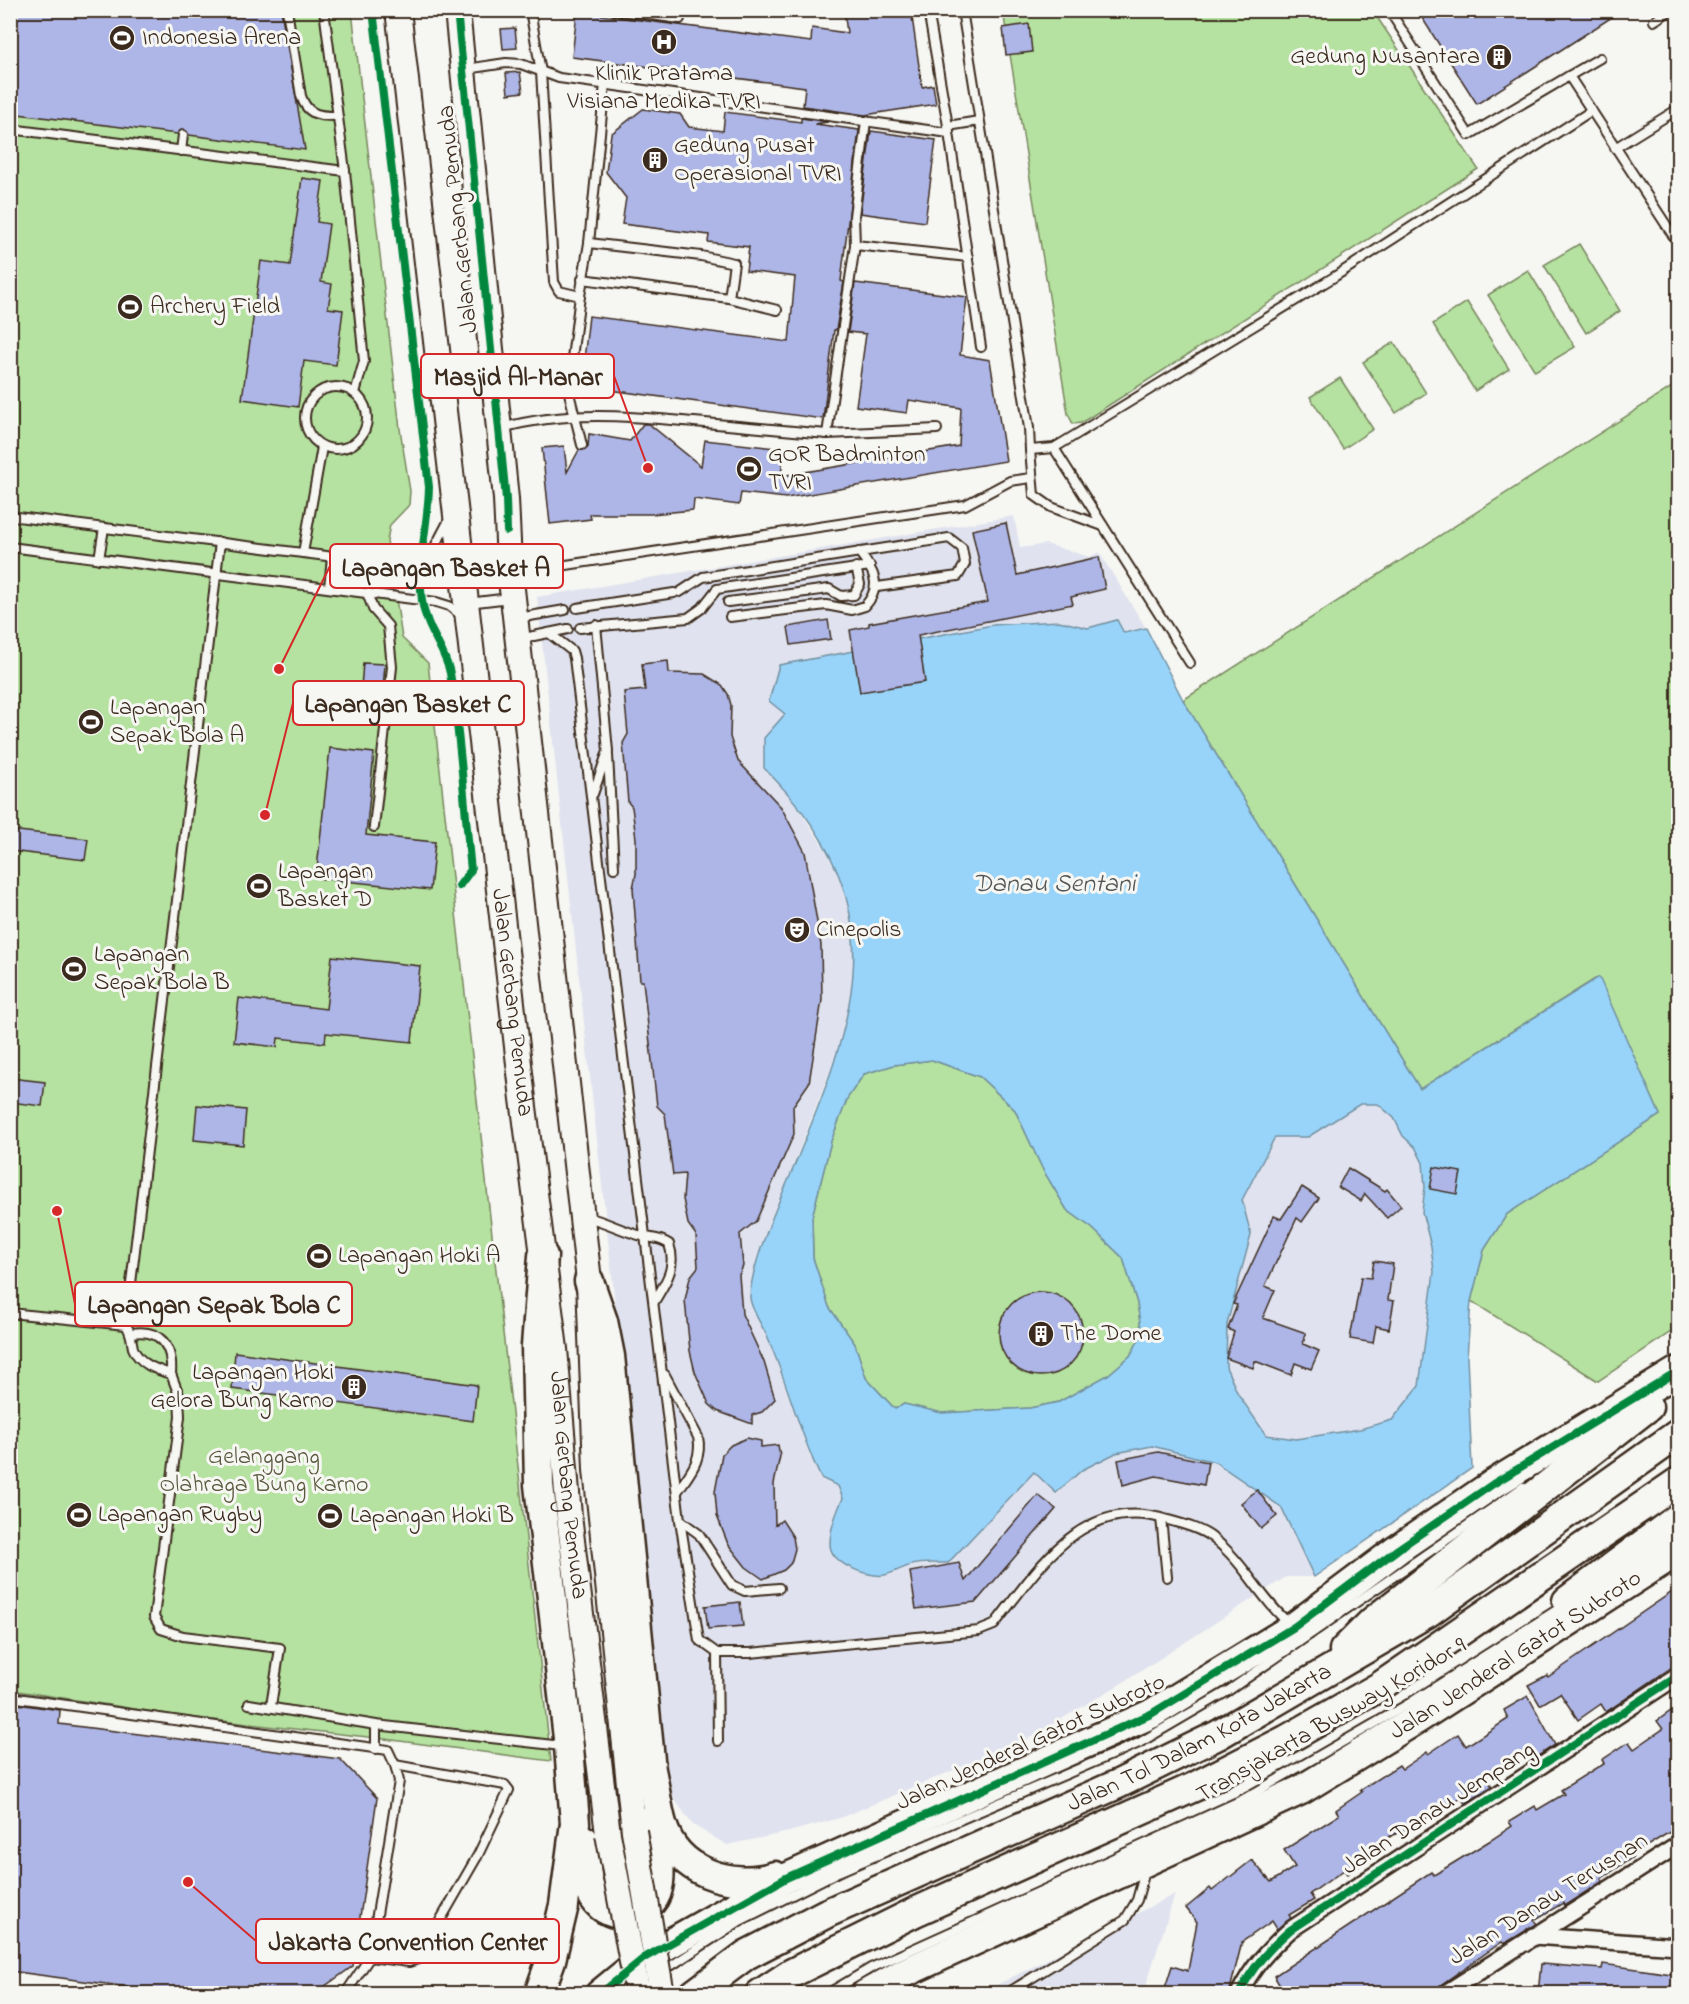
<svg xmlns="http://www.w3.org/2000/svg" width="1689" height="2004" font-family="'Indie Flower',sans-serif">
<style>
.built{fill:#e0e3ef}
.green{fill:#b5e2a0;stroke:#78865f;stroke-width:1.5}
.water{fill:#98d4f9;stroke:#7390a1;stroke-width:1.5;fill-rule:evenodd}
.building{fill:#aeb6e7;stroke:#3b2a1e;stroke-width:1.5}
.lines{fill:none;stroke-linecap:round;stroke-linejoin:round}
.lane-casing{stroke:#3b2a1e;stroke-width:12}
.street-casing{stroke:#3b2a1e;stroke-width:20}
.primary-casing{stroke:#3b2a1e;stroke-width:28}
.highway-casing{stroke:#3b2a1e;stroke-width:33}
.lane{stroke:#f6f6f2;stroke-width:8}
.street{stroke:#f6f6f2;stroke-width:15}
.primary{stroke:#f6f6f2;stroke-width:24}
.highway{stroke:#f6f6f2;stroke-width:28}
.primary-bridge-casing{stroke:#3b2a1e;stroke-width:28;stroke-linecap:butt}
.primary-bridge{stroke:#f6f6f2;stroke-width:24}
.cycleway-casing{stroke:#f6f6f2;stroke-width:11}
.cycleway{stroke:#00873e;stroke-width:8}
.labels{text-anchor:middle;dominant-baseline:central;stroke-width:6;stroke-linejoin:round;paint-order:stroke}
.poi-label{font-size:24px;fill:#3b2a1e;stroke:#f6f6f2;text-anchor:start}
.street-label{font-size:24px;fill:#3b2a1e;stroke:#f6f6f2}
.park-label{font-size:24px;fill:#5a583e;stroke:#f6f6f2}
.water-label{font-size:26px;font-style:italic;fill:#525455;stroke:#f6f6f2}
.leader{fill:none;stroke:#d62828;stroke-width:2}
.callout-dot{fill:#d62828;stroke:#f6f6f2;stroke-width:2}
.callout{fill:#f6f6f2;stroke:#d62828;stroke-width:2}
.callout-label{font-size:26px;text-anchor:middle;font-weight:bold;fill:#3b2a1e}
</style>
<rect width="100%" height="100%" fill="#f6f6f2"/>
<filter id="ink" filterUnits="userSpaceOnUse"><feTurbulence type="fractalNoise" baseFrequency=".0167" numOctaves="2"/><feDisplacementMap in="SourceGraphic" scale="12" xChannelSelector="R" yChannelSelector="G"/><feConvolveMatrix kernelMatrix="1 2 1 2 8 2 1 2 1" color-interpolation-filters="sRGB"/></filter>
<g filter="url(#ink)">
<g class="built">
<polygon points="1014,516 1020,548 1046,544 1090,557 1099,552 1146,628 1124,633 1117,620 1088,628 1059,621 785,714 764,738 764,768 786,789 838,869 850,908 855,962 852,999 841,1043 786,1184 750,1298 768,1338 810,1457 838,1486 843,1499 836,1512 830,1543 884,1575 913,1565 948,1563 1034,1472 1057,1493 1082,1470 1116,1453 1152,1446 1215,1462 1266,1494 1281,1507 1314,1577 1286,1577 1127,1680 1028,1739 840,1818 789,1832 727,1845 693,1825 669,1792 537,597"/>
<polygon points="1360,1104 1378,1104 1394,1118 1403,1136 1415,1147 1423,1163 1425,1187 1422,1212 1431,1246 1434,1272 1419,1386 1392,1420 1360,1429 1296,1439 1267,1435 1238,1394 1226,1367 1227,1324 1251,1235 1242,1200 1275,1137 1308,1137"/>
<polygon points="1175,1894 1147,1982 1147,1993 979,1994"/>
</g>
<g class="green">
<polygon points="11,11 352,11 400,429 410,491 409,505 390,525 387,540 402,638 428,663 551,1761 377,1738 187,1717 11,1690"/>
<polygon points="1003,11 1373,11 1478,169 1081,423 1073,424 1068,414"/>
<polygon points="1579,244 1620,311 1586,333 1544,265"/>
<polygon points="1528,270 1575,347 1535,371 1488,295"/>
<polygon points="1467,302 1509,369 1475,391 1433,324"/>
<polygon points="1394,342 1426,393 1396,413 1363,362"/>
<polygon points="1340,378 1373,429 1343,449 1310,397"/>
<polygon points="1678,383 1678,1327 1598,1381 1471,1301 1484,1250 1507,1214 1660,1115 1598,977 1420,1089 1183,700"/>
<polygon points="932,1060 980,1077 1015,1110 1043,1170 1067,1210 1092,1228 1123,1258 1137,1303 1142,1334 1130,1356 1108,1375 1059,1402 1030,1408 942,1413 904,1404 895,1409 866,1378 855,1344 829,1307 813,1258 812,1217 831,1141 848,1097 864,1074 894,1065"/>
</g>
<path class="water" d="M1117,620L1124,633L1146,628L1183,700L1420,1089L1599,977L1660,1115L1507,1214L1484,1250L1471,1301L1467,1357L1472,1468L1314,1577L1281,1507L1215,1462L1152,1446L1116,1453L1082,1470L1056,1493L1034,1472L948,1563C936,1563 922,1562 911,1565C902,1568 893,1573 885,1575C867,1578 829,1563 830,1543C830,1528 837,1511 843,1498L838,1486L821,1478C799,1432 787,1381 766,1334C761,1324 750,1307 750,1297C751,1266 777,1205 790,1176C856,1018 902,906 764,768V738L785,714L769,701L779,665L993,625L1059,621L1088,628ZM932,1060L980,1077L1015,1110L1043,1170L1067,1210L1092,1228L1123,1258L1137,1303L1142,1334L1130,1356L1108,1375L1059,1402L1030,1408L942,1413L904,1404L895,1409L866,1378L855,1344L829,1307L813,1258L812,1217L831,1141L848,1097L864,1074L894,1065ZM1360,1104H1378L1394,1118L1403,1136L1415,1147L1423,1163L1425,1187L1422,1212L1431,1246L1434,1272L1419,1386L1392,1420L1360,1429L1296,1439L1266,1435L1238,1394L1226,1367L1227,1324L1251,1235L1242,1200L1275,1137H1308Z"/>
<g class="building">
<polygon points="10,10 281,10 305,150 189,135 183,129 177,134 10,113"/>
<polygon points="844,10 911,10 922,87 933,85 936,104 865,115 803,106 805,87 572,57 577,12 811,42 812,28 847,33"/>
<polygon points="1417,10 1623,10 1477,104"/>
<polygon points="1029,24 1032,52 1006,55 1003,28"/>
<polygon points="515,28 517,48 503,49 501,29"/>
<polygon points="520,72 523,92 508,94 506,73"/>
<polygon points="643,109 680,114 689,127 723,131 725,112 801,122 801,118 828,122 815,124 859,130 841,281 844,282 836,330 834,330 823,419 581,386 589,316 789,342 795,277 746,271 749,247 708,242 709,235 622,224 626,198 606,172 611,134"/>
<polygon points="871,131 936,140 925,222 860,213"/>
<polygon points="302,178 323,181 317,222 329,224 321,282 332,284 328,308 343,310 336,365 304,361 298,407 242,399 261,261 290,265"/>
<polygon points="855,283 967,297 960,355 990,360 1006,461 786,498 741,493 739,505 694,499 693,510 651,514 590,514 591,519 550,524 542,448 564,446 567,472 579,450 588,447 589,434 630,441 643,424 649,424 701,466 705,440 784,449 781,476 959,446 961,408 909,400 907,413 856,406 866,334 848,332"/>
<polygon points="1006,523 1017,575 1099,557 1105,589 1071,597 1073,604 918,635 925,682 860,692 850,630 869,626 869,623 988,602 972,530"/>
<polygon points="828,620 831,639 791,645 788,627"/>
<polygon points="668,661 669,673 704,674 722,685 728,694 731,705 730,737 738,761 781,807 805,852 821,945 822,1000 809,1083 793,1106 794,1134 756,1221 740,1234 743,1266 739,1275 742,1314 764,1362 775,1399 762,1412 752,1415 752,1424 717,1411 709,1404 695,1372 690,1351 685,1300 690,1277 698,1267 696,1235 688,1224 683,1199 685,1174 673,1175 665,1114 657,1106 643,981 640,981 633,888 636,874 636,839 632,807 628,802 623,743 628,734 624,692 645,690 642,664"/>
<polygon points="363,663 385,664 382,701 360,700"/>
<polygon points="330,748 374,753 366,835 435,842 430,890 316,878"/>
<polygon points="10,830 88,839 85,860 10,851"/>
<polygon points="332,956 420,966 412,1042 326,1033 325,1043 278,1038 277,1047 234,1042 239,998 326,1009"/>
<polygon points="10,1078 45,1082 42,1106 10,1102"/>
<polygon points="197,1105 246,1110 243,1145 194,1140"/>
<polygon points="1434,1167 1461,1172 1457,1194 1430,1189"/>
<polygon points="1348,1168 1385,1191 1387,1189 1401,1206 1387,1218 1365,1194 1361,1201 1338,1187"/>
<polygon points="1302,1187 1319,1198 1302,1222 1297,1218 1265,1286 1275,1290 1263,1318 1306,1333 1303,1344 1319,1351 1311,1369 1295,1363 1291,1375 1255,1361 1253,1368 1226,1358 1234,1332 1228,1329 1237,1305 1233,1304 1274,1216 1281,1219"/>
<polygon points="1374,1261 1393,1264 1388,1300 1394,1301 1389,1329 1376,1326 1373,1343 1350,1339 1361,1277 1371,1278"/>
<circle cx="1041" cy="1334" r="42"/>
<polygon points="235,1352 477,1385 473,1421 232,1389"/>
<polygon points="747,1438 761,1441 761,1447 778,1445 780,1456 774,1484 775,1525 782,1520 793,1537 795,1549 791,1563 784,1570 763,1579 746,1567 728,1544 717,1516 715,1492 722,1454 731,1445"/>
<polygon points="1158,1452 1208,1462 1204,1485 1156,1476 1123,1485 1118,1460"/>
<polygon points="1257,1490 1277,1516 1261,1529 1241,1503"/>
<polygon points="1038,1495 1056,1509 976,1602 916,1609 910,1572 959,1563 965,1581"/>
<polygon points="1678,1588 1678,1663 1606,1712 1601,1704 1578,1720 1560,1693 1540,1705 1528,1685 1547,1675 1548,1677"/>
<polygon points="740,1602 743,1626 708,1629 705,1606"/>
<polygon points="1528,1696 1555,1745 1532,1760 1526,1750 1485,1776 1492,1786 1465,1804 1461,1797 1415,1825 1391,1836 1363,1856 1366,1861 1347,1874 1344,1870 1310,1894 1314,1900 1289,1915 1291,1918 1277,1929 1272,1921 1242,1942 1229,1994 1182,1994 1165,1988 1172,1966 1188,1971 1197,1922 1186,1908 1210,1888 1212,1891 1252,1860 1271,1882 1295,1867 1284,1850 1339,1815 1336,1810 1362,1792 1360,1790 1399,1765 1402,1769 1427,1752 1428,1754 1458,1734 1466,1746 1508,1719 1504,1710"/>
<polygon points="10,1703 60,1710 59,1724 340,1759 377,1798 353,1966 314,1994 180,1994 10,1971"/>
<polygon points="1678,1706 1678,1827 1632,1855 1633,1857 1601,1879 1603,1881 1564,1906 1563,1903 1534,1920 1537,1924 1504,1944 1502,1942 1439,1986 1434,1994 1285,1994 1274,1976 1431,1872 1434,1875 1491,1840 1512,1826 1509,1822 1535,1806 1537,1810 1564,1794 1561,1790 1604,1763 1602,1760 1629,1742 1634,1749 1663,1729 1657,1721"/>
<polygon points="1541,1964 1602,1969 1603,1964 1678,1975 1678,1994 1538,1994"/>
</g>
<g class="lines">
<g class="lane-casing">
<g id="lane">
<path d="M287,10L301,96C307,114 317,116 336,116"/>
<polyline points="324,10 345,171 364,361 355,393"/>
<polyline points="530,10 541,72 554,282 559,291 580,296 568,389 582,445"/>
<polyline points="614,10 680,19"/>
<polyline points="928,10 948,126 981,347"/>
<polyline points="962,10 1029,428 1030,450 1054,448 1334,277 1591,111"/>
<polyline points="1389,10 1469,135 1569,76"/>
<polyline points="1678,10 1678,11"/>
<polyline points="1654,21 1671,10"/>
<polyline points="1600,58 1569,76 1678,243"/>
<polyline points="466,69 506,63 521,64 559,78 949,133"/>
<polyline points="948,126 979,121"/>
<polyline points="10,129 345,171"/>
<polyline points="1615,148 1678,109"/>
<polyline points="181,151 183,135"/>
<polyline points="589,243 701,256 734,263 729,298"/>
<polyline points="855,245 854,216 866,121"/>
<polyline points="582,279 729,298 777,310"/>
<polyline points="580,296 589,243 605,84"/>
<circle cx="336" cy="418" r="31"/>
<path d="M502,428C566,410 629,416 694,422C738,426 783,430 827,434L855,245L968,257"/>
<polyline points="827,434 937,429"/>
<polyline points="1054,448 1190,663"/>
<polyline points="1030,450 1034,495 1051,507 1103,526"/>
<polyline points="10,516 390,564 414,564 429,558 449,520"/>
<path d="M220,542L126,1325C132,1334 131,1339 133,1348C139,1364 157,1370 171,1374L179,1395L180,1417L154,1617L161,1629L183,1636L280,1648L271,1706"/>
<polyline points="10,547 436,602 449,606 461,615"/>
<polyline points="303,553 322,447"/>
<polyline points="99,559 104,528"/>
<polyline points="464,564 506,562"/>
<polyline points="513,573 965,505 1010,481 1031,478"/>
<polyline points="329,588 332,557"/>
<polyline points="680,592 703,577 949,538 962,548 965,564 958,576 877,587"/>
<polyline points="367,593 373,609 388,626 392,667 374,827"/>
<polyline points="728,602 829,589 841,596 854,595 860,584 856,567"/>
<polyline points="468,603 510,598"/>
<polyline points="577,608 674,593"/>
<path d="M730,617L826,605L852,610L865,606C883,586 874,571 859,552"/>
<polyline points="518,618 565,610"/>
<polyline points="580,628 688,618 702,608 717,589 870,566"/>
<path d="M549,633L572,651L574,658L680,1520L699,1640L717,1653H750L979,1631L994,1625C1039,1568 1083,1493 1168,1520C1183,1524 1202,1529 1214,1539C1245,1563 1261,1600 1290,1624"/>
<polyline points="519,639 568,629"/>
<polyline points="608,755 614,868"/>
<polyline points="593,794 608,751 596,625"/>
<path d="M587,1217C607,1222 626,1233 646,1237C656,1239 660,1238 669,1244C677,1267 666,1282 654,1302"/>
<polyline points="10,1313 126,1325"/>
<path d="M132,1333C161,1328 173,1347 171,1374"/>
<path d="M665,1375L698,1437C703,1460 689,1474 677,1492"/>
<polyline points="1161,1518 1167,1577"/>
<polyline points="680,1520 699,1534 732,1585 745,1591 779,1588"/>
<polyline points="717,1653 718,1741"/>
<polyline points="10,1697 388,1750 395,1765 399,1781 370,1957 345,1994"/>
<polyline points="249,1704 376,1725 562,1746"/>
<polyline points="376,1749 376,1725"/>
<polyline points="370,1957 409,1962 418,1959 478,1855 509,1790 505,1785 395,1765"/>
<polyline points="663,1971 740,1921 838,1872 1139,1743 1228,1691 1523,1487"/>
<polyline points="827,1994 871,1968 1242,1800 1410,1703 1563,1606"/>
<polyline points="1006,1994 1125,1920 1137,1900 1145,1871"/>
</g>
</g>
<g class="street-casing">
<g id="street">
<polyline points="1533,1936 1678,1946"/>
<path d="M1239,1994C1252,1967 1269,1949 1290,1930L1678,1676"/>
<polyline points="1444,1994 1678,1845"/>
</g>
</g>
<g class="primary-casing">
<g id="primary">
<path id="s1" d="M398,10L523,1099L555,1349L569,1516L608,1834"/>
<polyline points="457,10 506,499 509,562 589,1281 596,1470 634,1831"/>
</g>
</g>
<g class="highway-casing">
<g id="highway">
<path d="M589,1281L603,1321L610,1356L651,1770C655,1787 657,1807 662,1824C676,1872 732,1890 775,1876"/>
<polyline points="1567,1601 1678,1518"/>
<polyline points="1344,1650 1373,1621 1648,1407"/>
<path d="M584,1840C586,1858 585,1883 594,1898C610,1924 652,1917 658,1888C663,1867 655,1840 652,1819"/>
<polyline points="539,1994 551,1960 564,1905 575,1823 569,1747 539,1485 536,1346 543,1256"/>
<polyline points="600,1994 644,1958 786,1878 1151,1714 1294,1627 1398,1549 1493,1484 1678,1371"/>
<path id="s2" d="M694,1994L746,1955L827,1913L1118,1784L1218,1735L1427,1613L1678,1434"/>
<polyline points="760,1994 792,1973 915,1912 1194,1787 1286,1740 1379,1687 1678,1482"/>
<path id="s3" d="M866,1994L902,1974L1301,1790L1419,1718L1678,1551"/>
</g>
</g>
<use href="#lane" class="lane"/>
<use href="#street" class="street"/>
<use href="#primary" class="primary"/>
<use href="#highway" class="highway"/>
<g class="primary-bridge-casing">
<g id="primary-bridge">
<polyline points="634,1831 662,1994"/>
<polyline points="608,1834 638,1994"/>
</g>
</g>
<use href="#primary-bridge" class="primary-bridge"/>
<g class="cycleway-casing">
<g id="cycleway">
<path d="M373,10L429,487C428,526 417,562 422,601C426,629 445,649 450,673C461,738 464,805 471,870L459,886"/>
<polyline points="457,10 506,499 507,531"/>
<polyline points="600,1994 644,1958 786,1878 1151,1714 1294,1627 1398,1549 1493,1484 1678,1371"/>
<path d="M1239,1994C1252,1967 1269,1949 1290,1930L1678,1676"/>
</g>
</g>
<use href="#cycleway" class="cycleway"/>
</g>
</g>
<defs>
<g id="stadium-disc" transform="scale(1.35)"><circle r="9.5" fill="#3b2a1e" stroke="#f6f6f2"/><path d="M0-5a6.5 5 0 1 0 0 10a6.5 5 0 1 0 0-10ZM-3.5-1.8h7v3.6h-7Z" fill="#fff"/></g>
<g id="hospital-disc" transform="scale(1.35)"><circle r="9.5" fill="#3b2a1e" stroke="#f6f6f2"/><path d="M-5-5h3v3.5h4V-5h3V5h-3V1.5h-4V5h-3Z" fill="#fff"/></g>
<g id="building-disc" transform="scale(1.35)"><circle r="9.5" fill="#3b2a1e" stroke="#f6f6f2"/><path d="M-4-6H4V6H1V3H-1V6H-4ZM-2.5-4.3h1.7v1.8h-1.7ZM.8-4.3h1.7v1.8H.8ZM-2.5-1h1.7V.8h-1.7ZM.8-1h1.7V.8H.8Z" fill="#fff"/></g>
<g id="theatre-disc" transform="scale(1.35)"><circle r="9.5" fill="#3b2a1e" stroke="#f6f6f2"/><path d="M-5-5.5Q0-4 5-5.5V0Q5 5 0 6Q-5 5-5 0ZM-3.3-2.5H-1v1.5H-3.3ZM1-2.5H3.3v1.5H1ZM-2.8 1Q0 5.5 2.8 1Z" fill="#fff"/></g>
</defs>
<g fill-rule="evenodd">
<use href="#stadium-disc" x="122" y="38"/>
<use href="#hospital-disc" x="664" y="42"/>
<use href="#building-disc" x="1499" y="57"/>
<use href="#building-disc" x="655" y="160"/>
<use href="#stadium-disc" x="130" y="307"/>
<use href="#stadium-disc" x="749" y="469"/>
<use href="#stadium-disc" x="91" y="722"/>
<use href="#stadium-disc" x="259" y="886"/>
<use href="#theatre-disc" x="797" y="930"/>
<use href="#stadium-disc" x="74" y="969"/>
<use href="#stadium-disc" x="319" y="1256"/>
<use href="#building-disc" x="1041" y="1334"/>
<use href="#building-disc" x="354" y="1387"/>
<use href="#stadium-disc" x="79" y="1515"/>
<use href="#stadium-disc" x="330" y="1516"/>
</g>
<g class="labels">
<g class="poi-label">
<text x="142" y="38">Indonesia Arena</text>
<text x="1480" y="57" text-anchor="end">Gedung Nusantara</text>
<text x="664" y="74" text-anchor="middle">Klinik Pratama<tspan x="664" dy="28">Visiana Medika TVRI</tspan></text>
<text x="674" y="146">Gedung Pusat<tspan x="674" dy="28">Operasional TVRI</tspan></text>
<text x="150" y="307">Archery Field</text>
<text x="768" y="455">GOR Badminton<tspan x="768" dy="28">TVRI</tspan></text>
<text x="110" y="708">Lapangan<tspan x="110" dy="28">Sepak Bola A</tspan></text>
<text x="278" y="872">Lapangan<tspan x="278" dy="28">Basket D</tspan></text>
<text x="816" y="930">Cinepolis</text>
<text x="94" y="955">Lapangan<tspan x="94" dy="28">Sepak Bola B</tspan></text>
<text x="338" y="1256">Lapangan Hoki A</text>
<text x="1060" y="1334">The Dome</text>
<text x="334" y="1373" text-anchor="end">Lapangan Hoki<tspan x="334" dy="28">Gelora Bung Karno</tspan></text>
<text x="98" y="1515">Lapangan Rugby</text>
<text x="350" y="1516">Lapangan Hoki B</text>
</g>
<g class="street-label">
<text transform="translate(459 219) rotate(-96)">Jalan Gerbang Pemuda</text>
<text stroke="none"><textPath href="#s1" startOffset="999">Jalan Gerbang Pemuda</textPath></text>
<text stroke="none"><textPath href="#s1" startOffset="1485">Jalan Gerbang Pemuda</textPath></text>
<text stroke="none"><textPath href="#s3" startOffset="734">Jalan Jenderal Gatot Subroto</textPath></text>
<text transform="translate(1332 1721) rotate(-30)">Transjakarta Busway Koridor 9</text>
<text stroke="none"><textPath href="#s2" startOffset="568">Jalan Tol Dalam Kota Jakarta</textPath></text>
<text transform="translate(1031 1743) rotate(-25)">Jalan Jenderal Gatot Subroto</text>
<text transform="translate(1439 1809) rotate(-33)">Jalan Danau Jempang</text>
<text transform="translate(1549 1900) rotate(-32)">Jalan Danau Terusnan</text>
</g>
<g class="park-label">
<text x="264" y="1457">Gelanggang<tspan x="264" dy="28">Olahraga Bung Karno</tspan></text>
</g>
<g class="water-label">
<text x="1054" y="885">Danau Sentani</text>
</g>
</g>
<path class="leader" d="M648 468L614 376M279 669L330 566M265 815L293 703M57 1211L75 1304M188 1882L256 1941"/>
<g class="callout-dot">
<circle cx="648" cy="468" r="6"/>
<circle cx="279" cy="669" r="6"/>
<circle cx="265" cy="815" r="6"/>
<circle cx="57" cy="1211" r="6"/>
<circle cx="188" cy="1882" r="6"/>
</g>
<g class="callout">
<rect x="421" y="354" width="193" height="44" rx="6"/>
<rect x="330" y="544" width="233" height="44" rx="6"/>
<rect x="293" y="681" width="231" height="44" rx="6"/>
<rect x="75" y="1282" width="277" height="44" rx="6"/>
<rect x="256" y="1919" width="303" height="44" rx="6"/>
</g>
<g class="callout-label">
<text x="518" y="385">Masjid Al-Manar</text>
<text x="446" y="576">Lapangan Basket A</text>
<text x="408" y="712">Lapangan Basket C</text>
<text x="214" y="1313">Lapangan Sepak Bola C</text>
<text x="408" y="1950">Jakarta Convention Center</text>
</g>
<rect width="1689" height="2004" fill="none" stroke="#f6f6f2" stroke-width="36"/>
<rect x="18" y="18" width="1653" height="1968" fill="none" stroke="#3b2a1e" stroke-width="2" filter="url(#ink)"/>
</svg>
